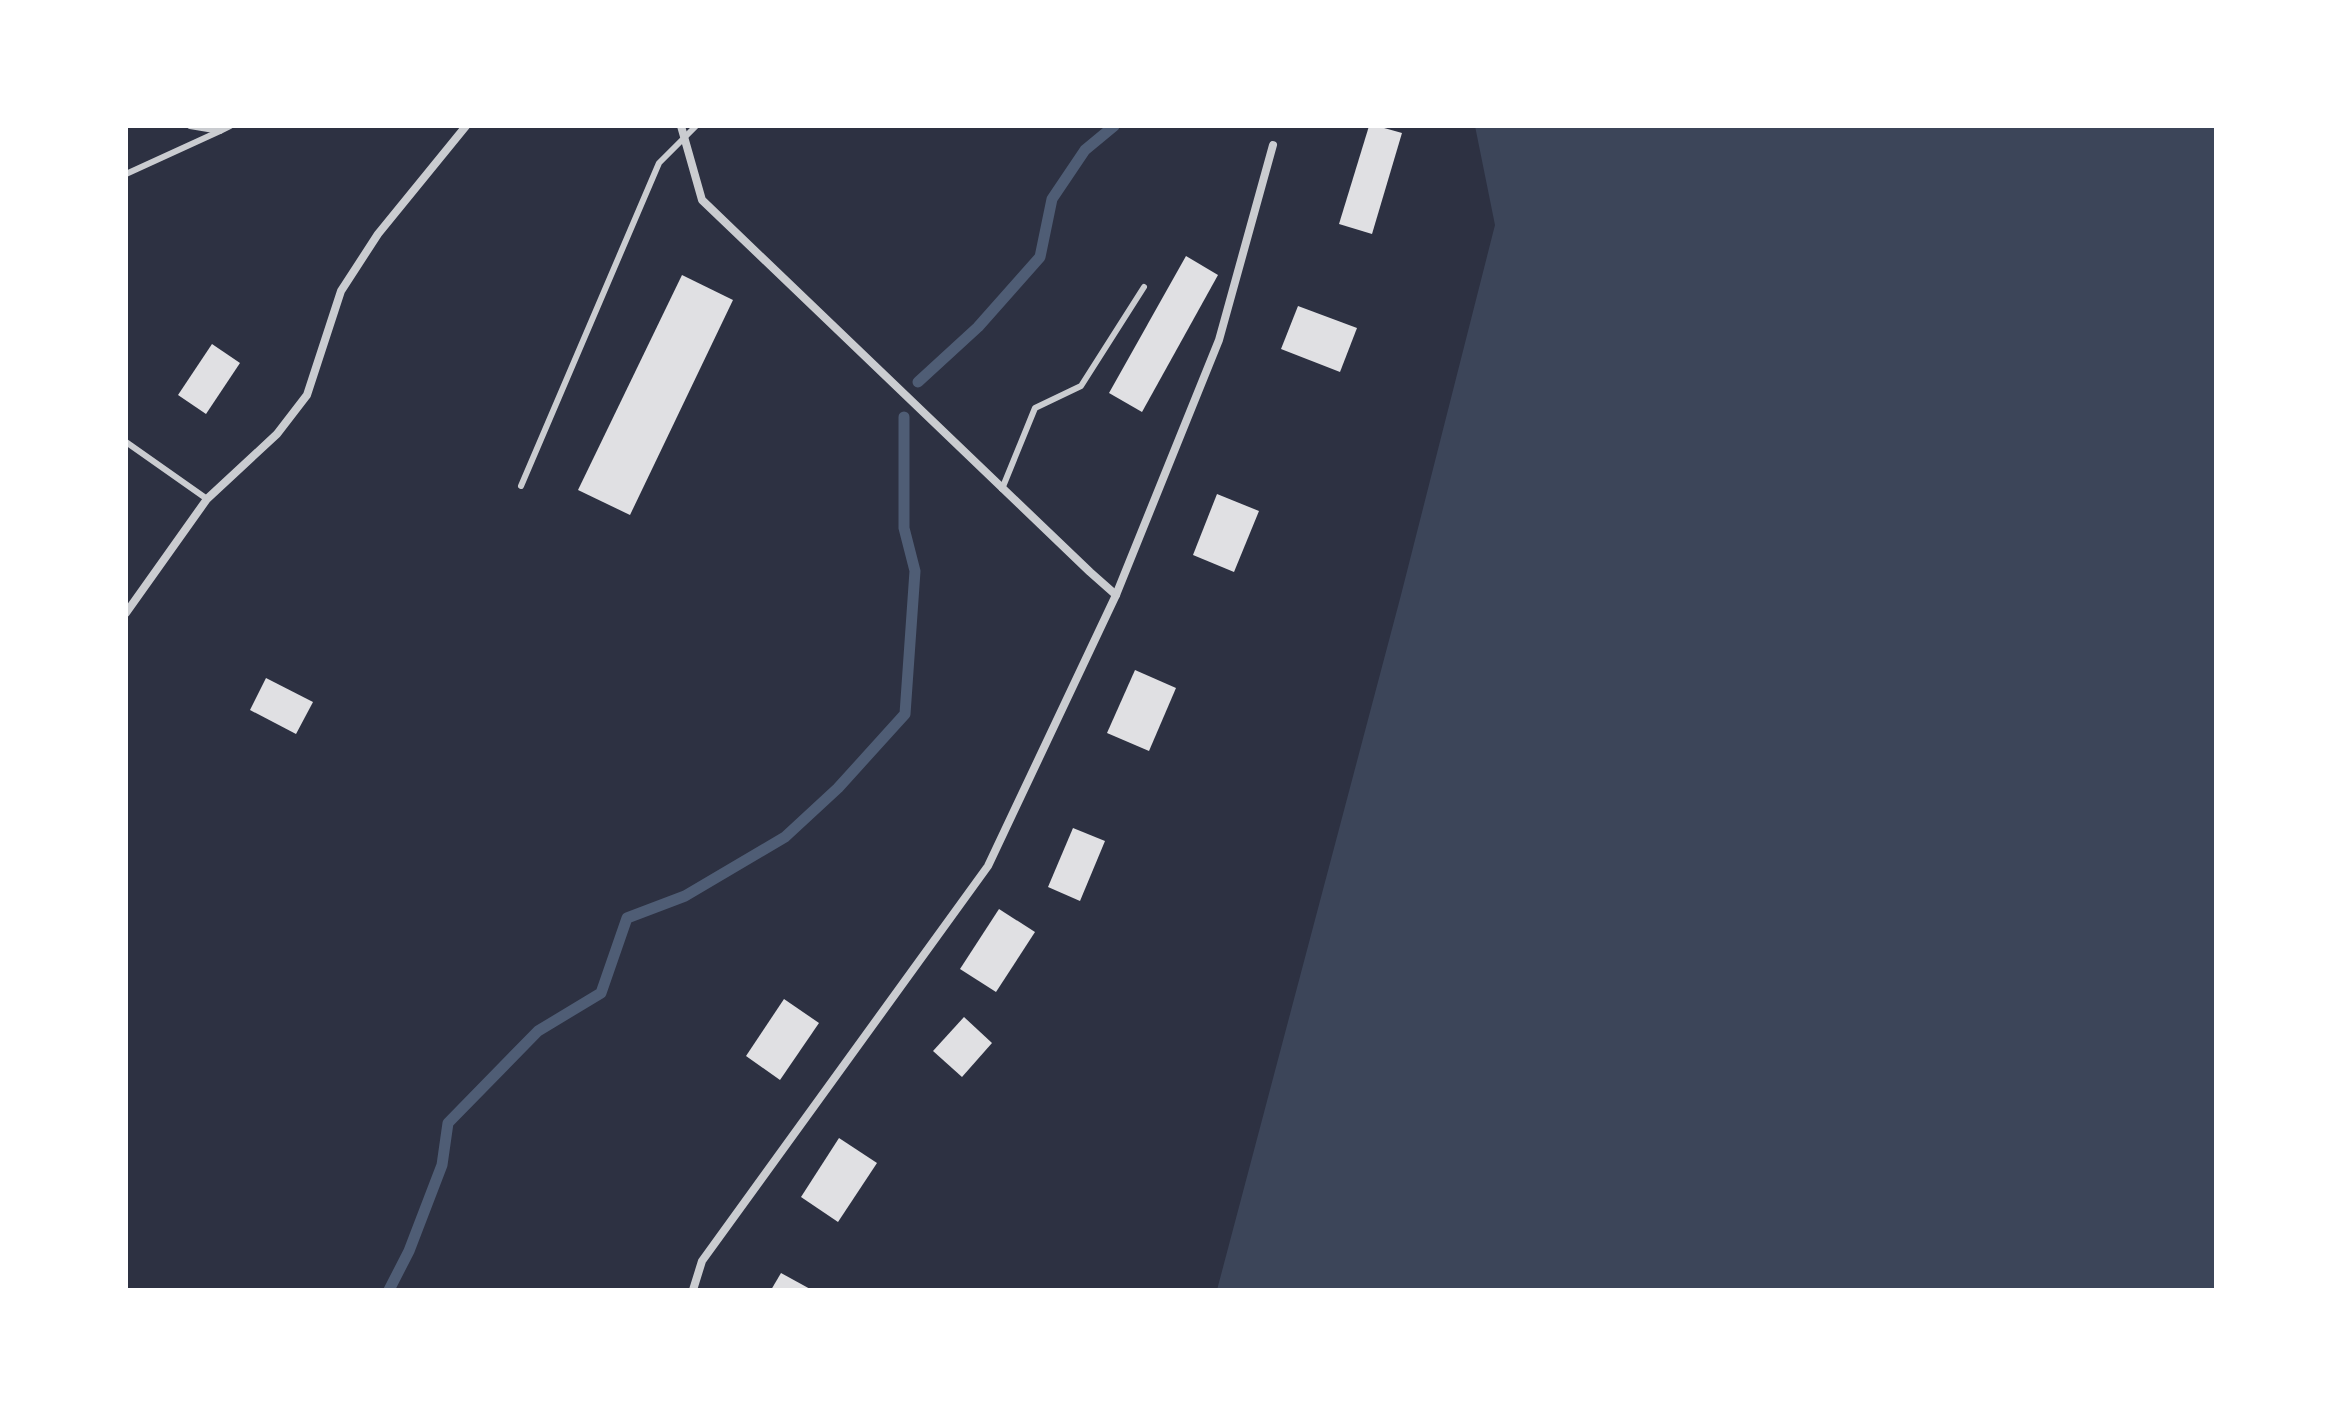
<svg xmlns="http://www.w3.org/2000/svg" width="2342" height="1416" font-family="'Roboto Serif',serif">
<style>
.green{fill:#3c4559}
.lines{fill:none;stroke-linecap:round;stroke-linejoin:round}
.stream{stroke:#4f5d75;stroke-width:11}
.building{fill:#e0e0e3}
.service{stroke:#caccd0;stroke-width:6}
.minor{stroke:#caccd0;stroke-width:8}
</style>
<rect width="100%" height="100%" fill="#2d3142"/>
<polygon class="green" points="1475,126 2216,126 2216,1290 1217,1290 1401,595 1495,225"/>
<g class="lines">
<g class="stream">
<polyline points="918,382 978,327 1040,257 1052,199 1085,150 1114,126"/>
<polyline points="389,1290 409,1251 442,1165 448,1123 538,1031 601,993 627,918 685,896 785,837 838,788 905,714 915,571 904,528 904,417"/>
</g>
</g>
<g class="building">
<polygon points="1369,126 1377,126 1402,133 1372,234 1339,224"/>
<polygon points="1186,256 1218,275 1142,412 1109,393"/>
<polygon points="682,275 733,300 630,515 578,490"/>
<polygon points="1298,306 1357,328 1340,372 1281,349"/>
<polygon points="212,344 240,363 206,414 178,395"/>
<polygon points="1217,494 1259,511 1234,572 1193,555"/>
<polygon points="1135,670 1176,688 1149,751 1107,733"/>
<polygon points="266,678 313,702 296,734 250,710"/>
<polygon points="1073,828 1105,841 1080,901 1048,887"/>
<polygon points="999,909 1035,932 996,992 960,969"/>
<polygon points="784,999 819,1023 780,1080 746,1056"/>
<polygon points="964,1017 992,1043 962,1077 933,1051"/>
<polygon points="839,1138 877,1163 838,1222 801,1197"/>
<polygon points="781,1273 812,1290 771,1290"/>
</g>
<g class="lines">
<g class="service">
<polyline points="190,126 220,131 230,126"/>
<polyline points="126,174 220,131"/>
<polyline points="126,442 207,499"/>
<polyline points="521,486 659,163 696,126"/>
<polyline points="1002,489 1035,408 1081,386 1144,287"/>
</g>
<g class="minor">
<polyline points="681,126 702,200 1090,572 1116,595"/>
<polyline points="126,613 207,499 277,434 307,395 341,291 378,234 466,126"/>
<polyline points="693,1290 702,1261 988,866 1116,595 1219,340 1273,145"/>
</g>
</g>
<rect width="2342" height="1416" fill="none" stroke="#ffffff" stroke-width="256"/>
</svg>
